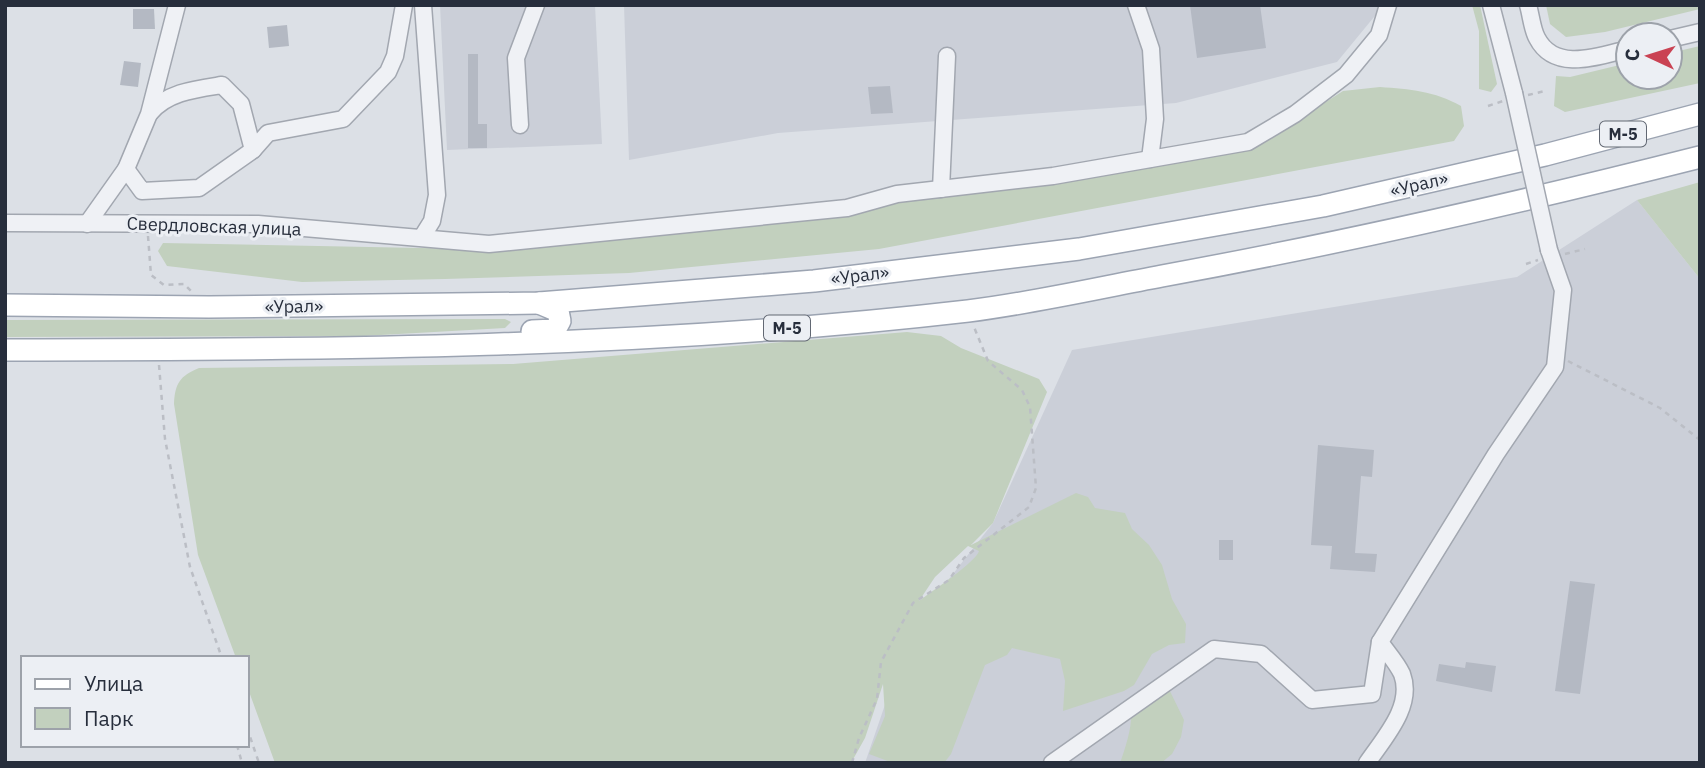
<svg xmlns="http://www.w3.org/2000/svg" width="1705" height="768" font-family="'IBM Plex Sans',sans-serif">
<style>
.built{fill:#cbcfd8}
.green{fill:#c2d0be;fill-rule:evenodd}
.building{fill:#b4b9c3}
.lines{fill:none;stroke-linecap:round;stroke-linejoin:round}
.minor-casing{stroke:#a2a7b0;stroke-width:19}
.major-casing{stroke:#9ca4b2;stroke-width:24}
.path{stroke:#bbbec5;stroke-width:2.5;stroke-dasharray:5 5;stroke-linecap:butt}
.minor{stroke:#eff1f5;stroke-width:16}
.major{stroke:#fff;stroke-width:21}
.minor-bridge-casing{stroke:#a2a7b0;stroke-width:19;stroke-linecap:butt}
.minor-bridge{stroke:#eff1f5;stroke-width:16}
.labels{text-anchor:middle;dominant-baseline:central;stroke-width:6;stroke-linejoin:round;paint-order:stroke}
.shield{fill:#eceff4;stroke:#626873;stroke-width:2}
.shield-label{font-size:16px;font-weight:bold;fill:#272e3c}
.street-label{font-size:18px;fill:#272e3c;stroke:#eceff4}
</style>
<rect width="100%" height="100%" fill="#dce0e6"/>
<g class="built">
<polygon points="440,5 595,5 602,144 447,150"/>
<polygon points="624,5 1383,5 1383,6 1337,62 1176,103 778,133 629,160"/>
<polygon points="1637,200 1700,279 1700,763 865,763 912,626 993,523 1072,350 1517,277"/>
</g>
<g class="green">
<polygon points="1472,5 1480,5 1497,84 1491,92 1479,89 1479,31"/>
<polygon points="1546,5 1700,5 1700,9 1605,32 1566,37 1550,24"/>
<polygon points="1700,46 1700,83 1565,112 1554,106 1556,76 1570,77 1628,63 1628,77 1670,77 1670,53"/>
<path d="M1380,87C1410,89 1434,91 1461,106L1464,126L1454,141L879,249L629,273L445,279L302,282L167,266L158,251L163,243L472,249L611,240L844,214L905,199L1058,181L1251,150L1343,91Z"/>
<polygon points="1700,182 1700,279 1637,200"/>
<polygon points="505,319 511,322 505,328 363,336 5,337 5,320"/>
<path d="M907,332L941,336L961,348L1039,379L1047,392L993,523L971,545L1076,493L1088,497L1095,508L1125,513L1132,529L1149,545L1162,565L1172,599L1186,624L1185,643L1169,645L1152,654L1134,685L1124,691L1063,711L1065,681L1060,659L1012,648L1007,655L985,665L951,754L944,763H893L869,754L885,716L883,684L865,738L851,763H275L247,686V658H236L198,555L174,404C175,383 180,376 199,368L513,364ZM968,546L979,551C976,562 932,591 919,601L935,577Z"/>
<path d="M1167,685L1184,720L1181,737L1172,754L1161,763H1120C1125,749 1132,728 1131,714Z"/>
</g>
<g class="building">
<polygon points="1190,5 1260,5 1266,48 1197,58"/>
<polygon points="133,9 154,9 155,29 133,29"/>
<polygon points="287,25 289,46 269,48 267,27"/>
<polygon points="468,54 478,54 478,124 487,124 487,148 468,148"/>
<polygon points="124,61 141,63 138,87 120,85"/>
<polygon points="890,86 893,113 871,114 868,87"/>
<polygon points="1318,445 1374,450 1372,477 1361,476 1355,553 1377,554 1375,572 1330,569 1332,546 1311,545"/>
<rect x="1219" y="540" width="14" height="20"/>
<polygon points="1570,581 1595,584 1580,694 1555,691"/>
<polygon points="1466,662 1496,666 1492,692 1436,681 1439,664 1465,668"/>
</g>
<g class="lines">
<g class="minor-casing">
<g id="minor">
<polyline points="1136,5 1151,49 1155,119 1150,159"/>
<polyline points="1491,5 1514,93"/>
<path d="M1528,5C1531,15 1532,29 1537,38C1555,73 1599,56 1628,49"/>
<polyline points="1670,39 1700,32"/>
<path d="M150,113C167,92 196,89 222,85L241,104L253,150"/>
<polyline points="520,125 516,58 536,5"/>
<polyline points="126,169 142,191 199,188 253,150 268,133 343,119 388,72 395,56 404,5"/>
<polyline points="941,189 947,56"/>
<polyline points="5,223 258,224 489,244 847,208 897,194 1053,176 1248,142 1295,114 1346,75 1379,35 1388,5"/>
<polyline points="87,224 126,169 149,114 177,5"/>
<polyline points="422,237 432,221 437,195 423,5"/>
<polyline points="1052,763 1214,649 1261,654 1312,700 1372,694 1380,642"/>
<path d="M1367,763C1384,738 1414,706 1402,674C1397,663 1387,652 1380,642L1496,454L1555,367L1563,290L1549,250"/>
</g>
</g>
<g class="major-casing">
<g id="major">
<polyline points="5,305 209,307 539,303 814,281 1079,249 1323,206 1545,155 1700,114"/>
<polyline points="532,331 555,330 560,321 558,311 539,303"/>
<path d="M5,350C326,350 649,348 968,311C1033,303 1098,288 1162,276C1343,243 1522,202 1700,157"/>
</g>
</g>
<g class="path">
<polyline points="1528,95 1545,91"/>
<polyline points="1488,106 1503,101"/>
<polyline points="148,236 151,275 164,285 184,284 191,291"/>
<polyline points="1565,254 1585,249"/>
<polyline points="1526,264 1538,260"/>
<polyline points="1568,361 1660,408 1700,440"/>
<polyline points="159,365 165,439 190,567 222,658"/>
<polyline points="247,728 259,763"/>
<polyline points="237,745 242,763"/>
<polyline points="852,763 859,738 877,699 881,662 913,603 949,580 964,558 1029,507 1036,488 1030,407 1022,390 988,361 974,327"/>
</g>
<use href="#minor" class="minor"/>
<use href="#major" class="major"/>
<g class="minor-bridge-casing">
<polyline id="minor-bridge" points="1514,93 1549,250"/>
</g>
<use href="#minor-bridge" class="minor-bridge"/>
</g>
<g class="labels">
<g class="shield">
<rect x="1600" y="121.5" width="46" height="25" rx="5"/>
<rect x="764" y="315.5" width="46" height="25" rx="5"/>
</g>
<g class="shield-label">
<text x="1623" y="134">М-5</text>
<text x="787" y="328">М-5</text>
</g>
<g class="street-label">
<text transform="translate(1419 184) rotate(-13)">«Урал»</text>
<text transform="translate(214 226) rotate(2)">Свердловская улица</text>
<text transform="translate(860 275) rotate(-7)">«Урал»</text>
<text transform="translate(294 306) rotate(-1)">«Урал»</text>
</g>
</g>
<rect width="1705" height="768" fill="none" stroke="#272e3c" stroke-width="14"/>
<rect x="21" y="656" width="228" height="91" fill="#eceff4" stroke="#9da2aa" stroke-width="2"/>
<rect x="35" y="679" width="35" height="10" fill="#ffffff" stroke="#9da2aa" stroke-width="2"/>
<text x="84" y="691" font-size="21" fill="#272e3c">Улица</text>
<rect x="35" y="708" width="35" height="21" fill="#c2d0be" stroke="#9da2aa" stroke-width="2"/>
<text x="84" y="726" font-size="21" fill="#272e3c">Парк</text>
<g transform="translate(1649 56) rotate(274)"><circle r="33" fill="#eceff4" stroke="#9da2aa" stroke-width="2"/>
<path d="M0-5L12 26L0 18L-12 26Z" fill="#ca4253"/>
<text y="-10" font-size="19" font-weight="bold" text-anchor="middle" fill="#272e3c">С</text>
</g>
</svg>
